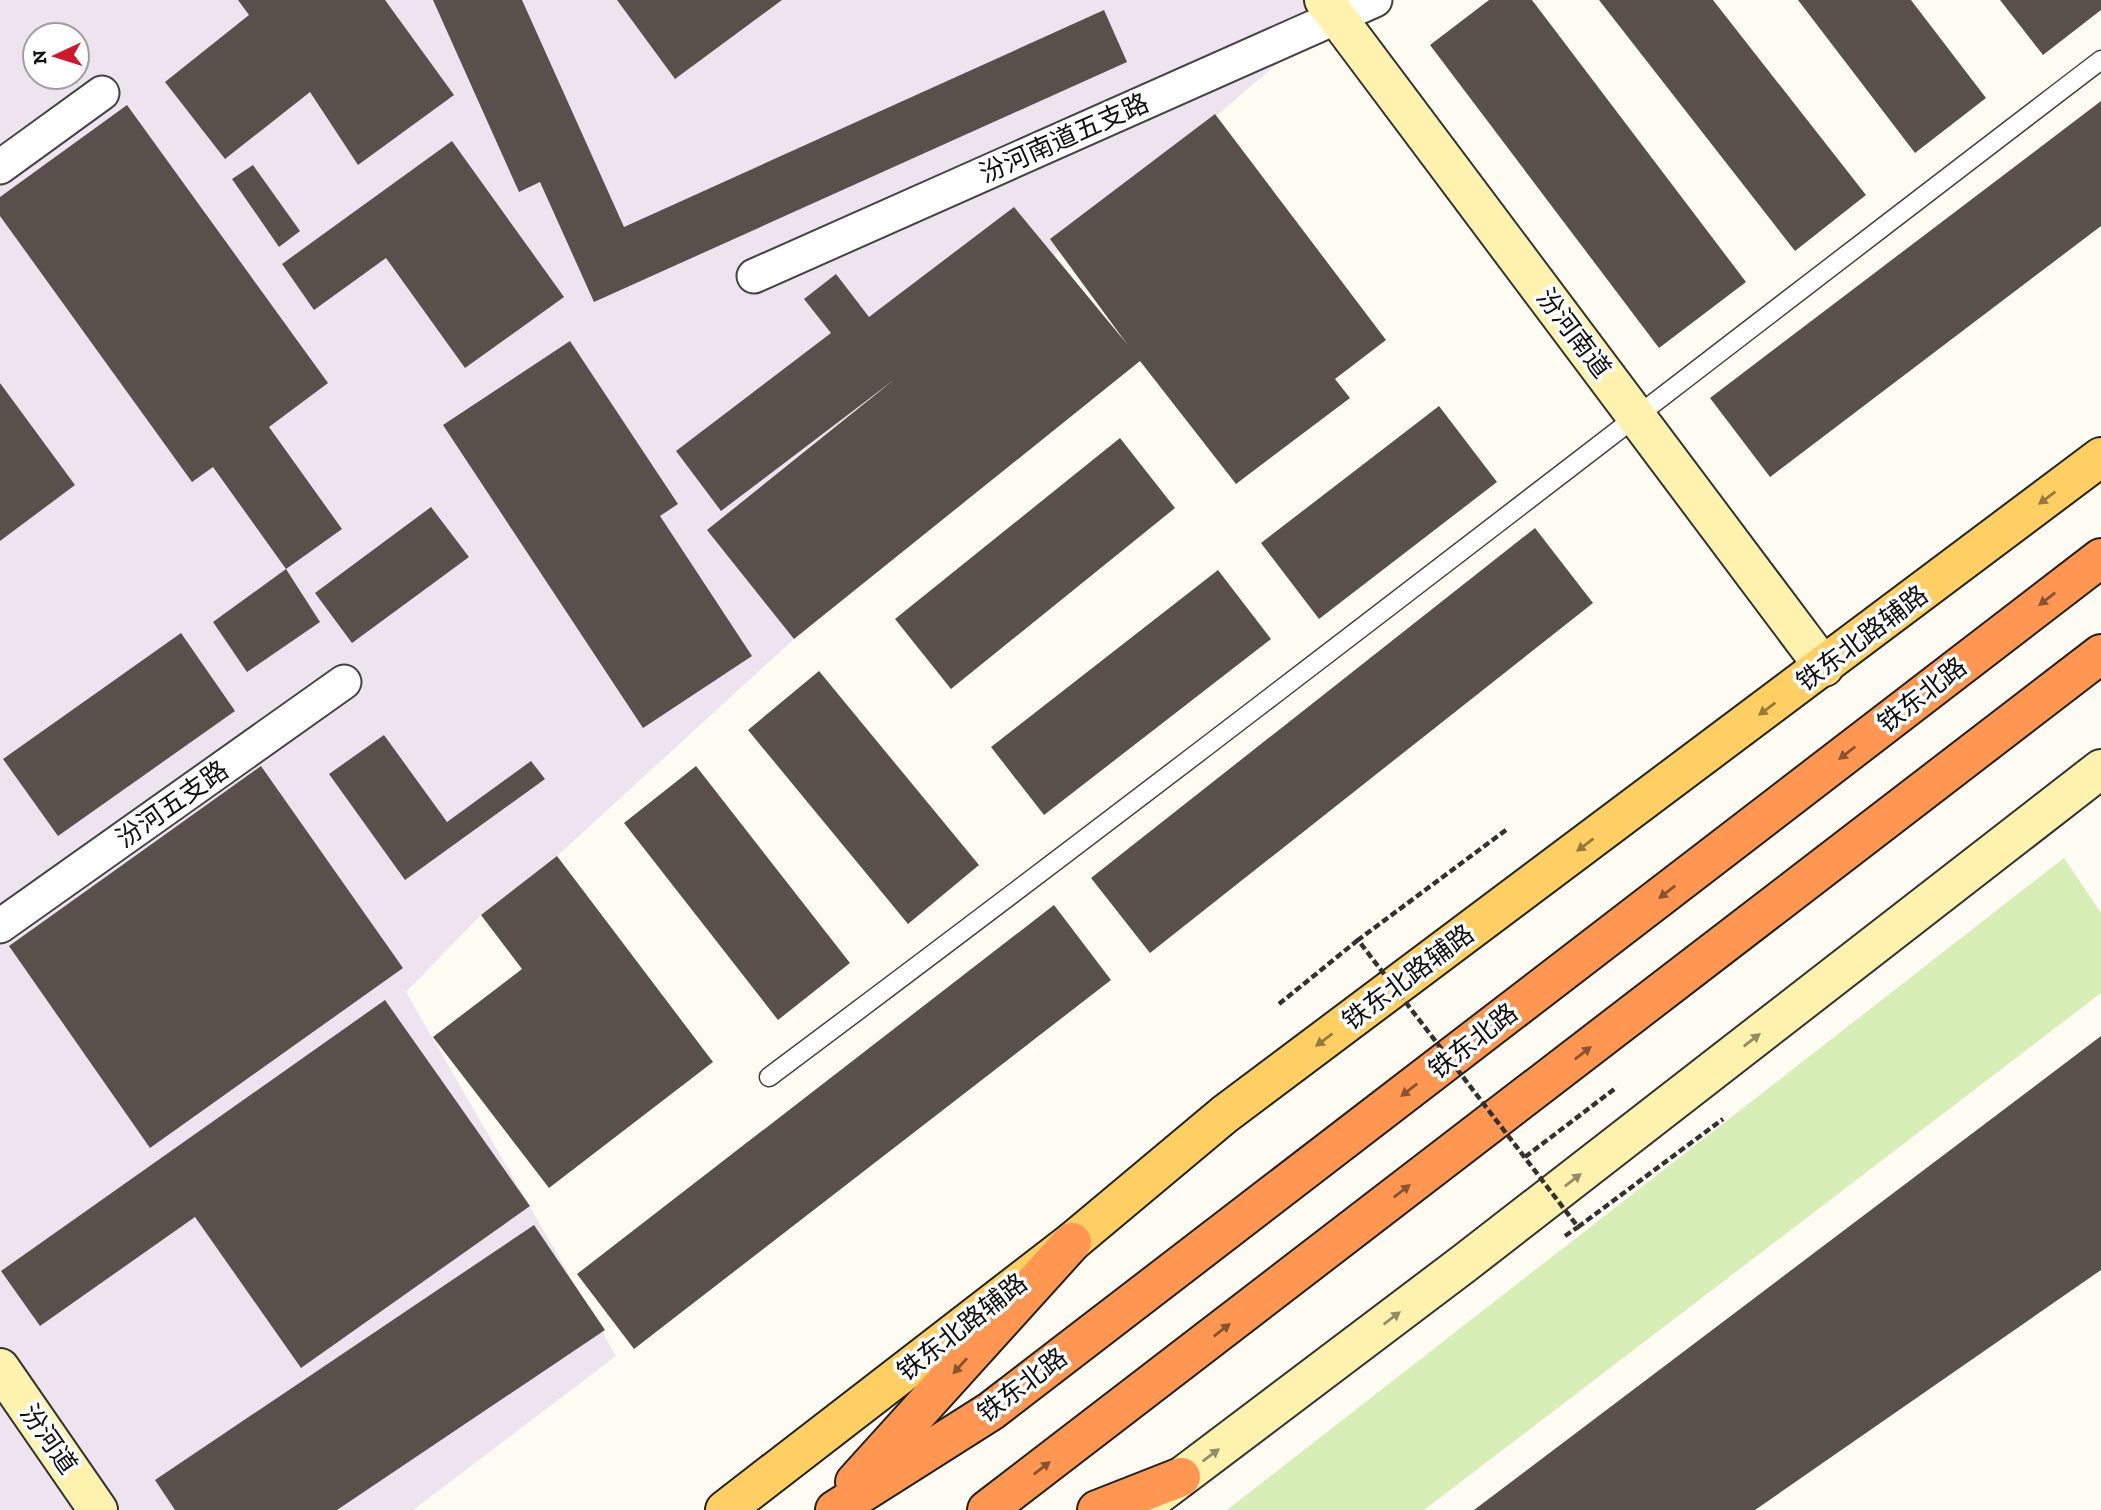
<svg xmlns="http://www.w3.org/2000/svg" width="2101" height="1510" font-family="'Zilla Slab','Noto Sans SC',serif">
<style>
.industrial{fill:#ede4ef;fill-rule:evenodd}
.green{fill:#d7eeb7}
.building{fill:#5a504b}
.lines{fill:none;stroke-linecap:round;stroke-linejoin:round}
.lane-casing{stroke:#434343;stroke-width:21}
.street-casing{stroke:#434343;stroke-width:37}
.secondary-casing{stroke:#323232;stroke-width:42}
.primary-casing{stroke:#212121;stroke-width:42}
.highway-casing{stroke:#212121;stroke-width:42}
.path{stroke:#323232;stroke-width:4.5;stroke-dasharray:7 3.5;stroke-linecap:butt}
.lane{stroke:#fff;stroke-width:18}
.street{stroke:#fff;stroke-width:33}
.secondary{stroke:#fff1ae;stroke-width:38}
.primary{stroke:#ffcf63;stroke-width:38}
.highway{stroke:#ff9651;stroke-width:38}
.path-bridge{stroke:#323232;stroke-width:4.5;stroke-dasharray:7 3.5;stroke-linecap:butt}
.oneway{fill:#93793e}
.oneway2{fill:#885330}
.oneway3{fill:#938c67}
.labels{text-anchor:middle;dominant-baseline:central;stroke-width:7;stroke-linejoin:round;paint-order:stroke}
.street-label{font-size:26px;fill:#101010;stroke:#fff}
</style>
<rect width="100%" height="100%" fill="#fffcf3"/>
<path class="industrial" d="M0,0H1351L1036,271L708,530L794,639L557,856L481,915L406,992L616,1356L413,1510H0ZM35,35H77V77H35Z"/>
<polygon class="green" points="2064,858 2101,913 2101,993 1424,1510 1227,1510"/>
<g class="building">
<polygon points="238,0 385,0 454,95 358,165 310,92 225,159 165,82 249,15"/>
<polygon points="433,0 522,0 624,227 1104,10 1127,62 594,302 540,182 519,192"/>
<polygon points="617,0 782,0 675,79"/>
<polygon points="1489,0 1532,0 1746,282 1659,348 1430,45"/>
<polygon points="1599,0 1713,0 1866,195 1795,251"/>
<polygon points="1798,0 1911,0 1986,98 1915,153"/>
<polygon points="2000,0 2101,0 2101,10 2043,55"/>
<polygon points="2101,101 2101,226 1770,477 1710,398"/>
<polygon points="127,105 328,383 269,427 342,529 286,569 213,467 192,482 0,216 0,197"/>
<polygon points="1215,114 1386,340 1335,379 1350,398 1236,484 1140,361 794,639 707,530 895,379 721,511 676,451 831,333 804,299 836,274 869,317 1014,207 1127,344 1050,239"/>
<polygon points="452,141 564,297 465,368 386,258 314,310 282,264"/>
<polygon points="253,165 300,231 279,247 232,179"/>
<polygon points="570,341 678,504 660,516 752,656 643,728 443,425"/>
<polygon points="0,383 75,485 0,541"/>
<polygon points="1439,406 1497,482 1319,619 1261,543"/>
<polygon points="1120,438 1175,508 951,689 895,619"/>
<polygon points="431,507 469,557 352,643 315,593"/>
<polygon points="1535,528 1593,603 1150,953 1091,878"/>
<polygon points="286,569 320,622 247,672 213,622"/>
<polygon points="1218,570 1271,639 1044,815 991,747"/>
<polygon points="181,633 235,711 58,836 3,759"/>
<polygon points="819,671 979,865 908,924 748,730"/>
<polygon points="384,735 447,822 531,761 545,779 405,880 329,774"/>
<polygon points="261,766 403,968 150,1148 9,946"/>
<polygon points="696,766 850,963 778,1020 624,823"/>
<polygon points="557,856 713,1062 549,1188 433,1037 522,969 481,915"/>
<polygon points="1054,905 1111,980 634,1349 577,1274"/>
<polygon points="385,1000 530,1206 301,1368 195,1217 40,1326 1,1271"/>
<polygon points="2101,1036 2101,1270 1755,1510 1474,1510"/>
<polygon points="534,1225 605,1330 337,1510 175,1510 155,1480"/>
</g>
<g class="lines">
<g class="lane-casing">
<path id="lane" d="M769,1077C1216,743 1657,399 2101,60"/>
</g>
<g class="street-casing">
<g id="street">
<polyline points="0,167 102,93"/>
<polyline points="754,276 1375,0"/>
<polyline points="0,926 344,682"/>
</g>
</g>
<g class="secondary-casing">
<g id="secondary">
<polyline points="1324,0 1824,667"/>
<polyline points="0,1368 98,1510"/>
<polyline points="1155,1497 1466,1262 2101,769"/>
</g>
</g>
<g class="primary-casing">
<polyline id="primary" points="725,1510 1072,1242 1225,1114 2101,457"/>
</g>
<g class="highway-casing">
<g id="highway">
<polyline points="855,1482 1072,1242"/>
<polyline points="835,1510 991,1411 2101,558"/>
<polyline points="987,1510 2101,654"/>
<polyline points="1097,1510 1181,1477"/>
</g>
</g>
<g class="path">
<polyline points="1279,1004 1358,940"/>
<polyline points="1525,1157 1617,1087"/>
<polyline points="1565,1236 1578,1227"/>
</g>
<use href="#lane" class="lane"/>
<use href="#street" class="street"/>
<use href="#secondary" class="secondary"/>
<use href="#primary" class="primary"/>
<use href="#highway" class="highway"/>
<polyline class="path-bridge" points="1506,830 1358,940 1578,1227 1723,1119"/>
</g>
<defs><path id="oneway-solid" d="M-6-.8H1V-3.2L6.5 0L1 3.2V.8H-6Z" transform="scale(1.75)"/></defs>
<g class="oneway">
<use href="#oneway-solid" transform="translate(2047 498) rotate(143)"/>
<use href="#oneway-solid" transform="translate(1767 709) rotate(143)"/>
<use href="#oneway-solid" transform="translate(1585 845) rotate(143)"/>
<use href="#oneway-solid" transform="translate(1324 1040) rotate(143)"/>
</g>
<g class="oneway2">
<use href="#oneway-solid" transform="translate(2047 599) rotate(142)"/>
<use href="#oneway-solid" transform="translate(1847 753) rotate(142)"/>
<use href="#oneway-solid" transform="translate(1667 892) rotate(142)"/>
<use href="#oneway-solid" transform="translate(1583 1053) rotate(-38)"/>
<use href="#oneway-solid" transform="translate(1409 1090) rotate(142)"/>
<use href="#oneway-solid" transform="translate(1402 1191) rotate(-38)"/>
<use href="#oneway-solid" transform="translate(1222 1330) rotate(-38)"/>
<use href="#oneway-solid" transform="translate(960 1366) rotate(132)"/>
<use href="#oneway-solid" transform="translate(1042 1468) rotate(-38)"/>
</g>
<g class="oneway3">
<use href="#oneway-solid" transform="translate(1752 1040) rotate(-38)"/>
<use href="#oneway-solid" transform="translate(1573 1180) rotate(-38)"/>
<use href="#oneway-solid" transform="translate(1392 1318) rotate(-37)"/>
<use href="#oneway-solid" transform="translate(1211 1455) rotate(-37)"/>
</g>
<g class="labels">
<g class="street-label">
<text transform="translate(1064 138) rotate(-24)">汾河南道五支路</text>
<text transform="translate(1574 333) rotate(53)">汾河南道</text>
<text transform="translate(1862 638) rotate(-37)">铁东北路辅路</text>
<text transform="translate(1922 695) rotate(-38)">铁东北路</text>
<text transform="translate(172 804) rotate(-35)">汾河五支路</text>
<text transform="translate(1408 977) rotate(-37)">铁东北路辅路</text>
<text transform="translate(1473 1041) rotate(-38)">铁东北路</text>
<text transform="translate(962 1327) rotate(-38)">铁东北路辅路</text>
<text transform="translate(1022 1385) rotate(-37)">铁东北路</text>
<text transform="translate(49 1439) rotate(55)">汾河道</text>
</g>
</g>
<g transform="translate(56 56) rotate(266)"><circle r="33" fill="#ffffff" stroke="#9f9f9f" stroke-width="2"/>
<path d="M0-5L12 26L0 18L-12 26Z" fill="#ce192d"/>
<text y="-10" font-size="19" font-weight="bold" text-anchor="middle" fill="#101010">N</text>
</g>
</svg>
